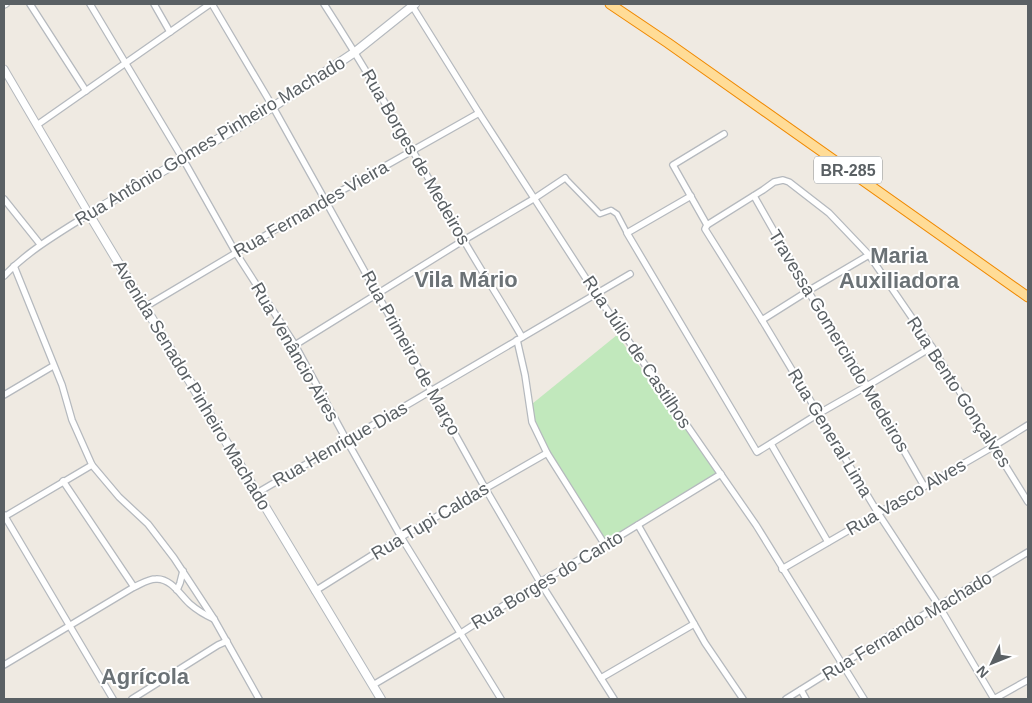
<svg xmlns="http://www.w3.org/2000/svg" width="1032" height="703" font-family="Arial,sans-serif">
<style>
.green{fill:#c1e8bc}
.lines{fill:none;stroke-linecap:round;stroke-linejoin:round}
.pedestrian-casing{stroke:#b5b9be;stroke-width:7}
.minor-casing{stroke:#b5b9be;stroke-width:8}
.tertiary-casing{stroke:#b5b9be;stroke-width:9}
.secondary-casing{stroke:#b4b9be;stroke-width:10}
.trunk-casing{stroke:#f08900;stroke-width:11}
.pedestrian{stroke:#fff;stroke-width:4.5}
.minor{stroke:#fff;stroke-width:5.5}
.tertiary{stroke:#fff;stroke-width:7}
.secondary{stroke:#fff;stroke-width:8}
.trunk{stroke:#ffdc97;stroke-width:9}
.labels{text-anchor:middle;dominant-baseline:central;stroke-width:4;stroke-linejoin:round;paint-order:stroke}
.shield{fill:#fff;stroke:#8c9092;stroke-width:1}
.shield-label{font-size:16px;font-weight:bold;fill:#5a6064}
.street-label{font-size:18px;fill:#5a6064;stroke:#fff}
.district-label{font-size:22px;font-weight:bold;fill:#6b7276;stroke:#fff}
</style>
<rect width="100%" height="100%" fill="#efeae2"/>
<polygon class="green" points="617,335 718,474 605,544 547,452 532,421 532,404"/>
<g class="lines">
<g class="pedestrian-casing">
<polyline id="pedestrian" points="565,178 600,214 611,210 617,214 627,233"/>
</g>
<g class="minor-casing">
<g id="minor">
<polyline points="30,4 86,91"/>
<polyline points="90,4 183,159 236,253 295,345 347,441 401,537 501,699"/>
<polyline points="154,4 170,32"/>
<polyline points="212,4 273,107 325,200 485,488 540,582 614,699"/>
<path d="M324,4C374,81 418,160 463,239C482,272 503,304 522,337"/>
<polyline points="411,4 479,113 596,294 756,525 864,699"/>
<polyline points="4,5 6,4"/>
<polyline points="37,125 210,4"/>
<polyline points="724,134 673,165 707,225 705,229 762,320 878,513 939,606 994,699 1028,680"/>
<polyline points="691,196 627,233 757,452 818,414 867,386 932,347"/>
<polyline points="754,196 808,291 867,386 924,486"/>
<polyline points="4,199 40,244"/>
<polyline points="707,225 763,190 774,182 783,180 789,182 829,213 869,255 932,347 1028,502"/>
<polyline points="14,266 62,385 72,420 92,465 119,497 148,524 174,558 214,619 259,699"/>
<path d="M4,276C29,250 59,233 89,214"/>
<polyline points="145,307 325,200 479,113"/>
<polyline points="762,320 808,291 869,255"/>
<polyline points="517,340 525,375 532,422 547,453 605,545"/>
<polyline points="295,345 464,240 535,198 565,178"/>
<polyline points="4,395 53,366"/>
<polyline points="771,444 828,542"/>
<polyline points="63,481 134,587"/>
<polyline points="257,493 630,274"/>
<polyline points="4,515 113,699"/>
<polyline points="4,517 92,465"/>
<polyline points="638,525 705,643 743,699"/>
<polyline points="782,569 994,446 1028,425"/>
<polyline points="177,590 180,583 183,571"/>
<polyline points="315,591 401,537 547,453"/>
<path d="M4,665L134,587C141,584 148,579 156,579C171,578 181,596 190,604C198,611 205,615 214,619"/>
<polyline points="601,678 694,624"/>
<polyline points="373,685 461,633 540,582 605,545 721,474"/>
<polyline points="801,690 806,699"/>
<polyline points="132,699 218,645 227,641"/>
<polyline points="786,699 842,664 1028,552"/>
</g>
</g>
<g class="tertiary-casing">
<polyline id="tertiary" points="4,69 89,214"/>
</g>
<g class="secondary-casing">
<polyline id="secondary" points="381,699 89,214 273,107 355,52 415,4"/>
</g>
<g class="trunk-casing">
<polyline id="trunk" points="610,4 668,43 1028,297"/>
</g>
<use href="#pedestrian" class="pedestrian"/>
<use href="#minor" class="minor"/>
<use href="#tertiary" class="tertiary"/>
<use href="#secondary" class="secondary"/>
<use href="#trunk" class="trunk"/>
</g>
<g class="labels">
<rect class="shield" x="814" y="156.5" width="68" height="27" rx="4"/>
<g class="shield-label">
<text x="848" y="170">BR-285</text>
</g>
<g class="street-label">
<text transform="translate(210 141) rotate(-31)">Rua Antônio Gomes Pinheiro Machado</text>
<text transform="translate(416 157) rotate(60)">Rua Borges de Medeiros</text>
<text transform="translate(311 209) rotate(-30)">Rua Fernandes Vieira</text>
<text transform="translate(839 341) rotate(59)">Travessa Gomercindo Medeiros</text>
<text transform="translate(295 352) rotate(60)">Rua Venâncio Aires</text>
<text transform="translate(637 352) rotate(56)">Rua Júlio de Castilhos</text>
<text transform="translate(411 353) rotate(61)">Rua Primeiro de Março</text>
<text transform="translate(192 385) rotate(59)">Avenida Senador Pinheiro Machado</text>
<text transform="translate(959 392) rotate(57)">Rua Bento Gonçalves</text>
<text transform="translate(830 433) rotate(59)">Rua General Lima</text>
<text transform="translate(340 444) rotate(-30)">Rua Henrique Dias</text>
<text transform="translate(906 497) rotate(-30)">Rua Vasco Alves</text>
<text transform="translate(430 521) rotate(-31)">Rua Tupi Caldas</text>
<text transform="translate(547 580) rotate(-31)">Rua Borges do Canto</text>
<text transform="translate(907 626) rotate(-31)">Rua Fernando Machado</text>
</g>
<g class="district-label">
<text x="899" y="255">Maria<tspan x="899" dy="25">Auxiliadora</tspan></text>
<text x="466" y="279">Vila Mário</text>
<text x="145" y="676">Agrícola</text>
</g>
</g>
<rect width="1032" height="703" fill="none" stroke="#5a6064" stroke-width="10"/>
<g transform="translate(992 663) rotate(227)" stroke="#ffffff" stroke-width="4" paint-order="stroke">
<path d="M0-4L9 19L0 12L-9 19Z" fill="#5a6064"/>
<text y="-8" font-size="14" font-weight="bold" text-anchor="middle" fill="#5a6064">N</text>
</g>
</svg>
